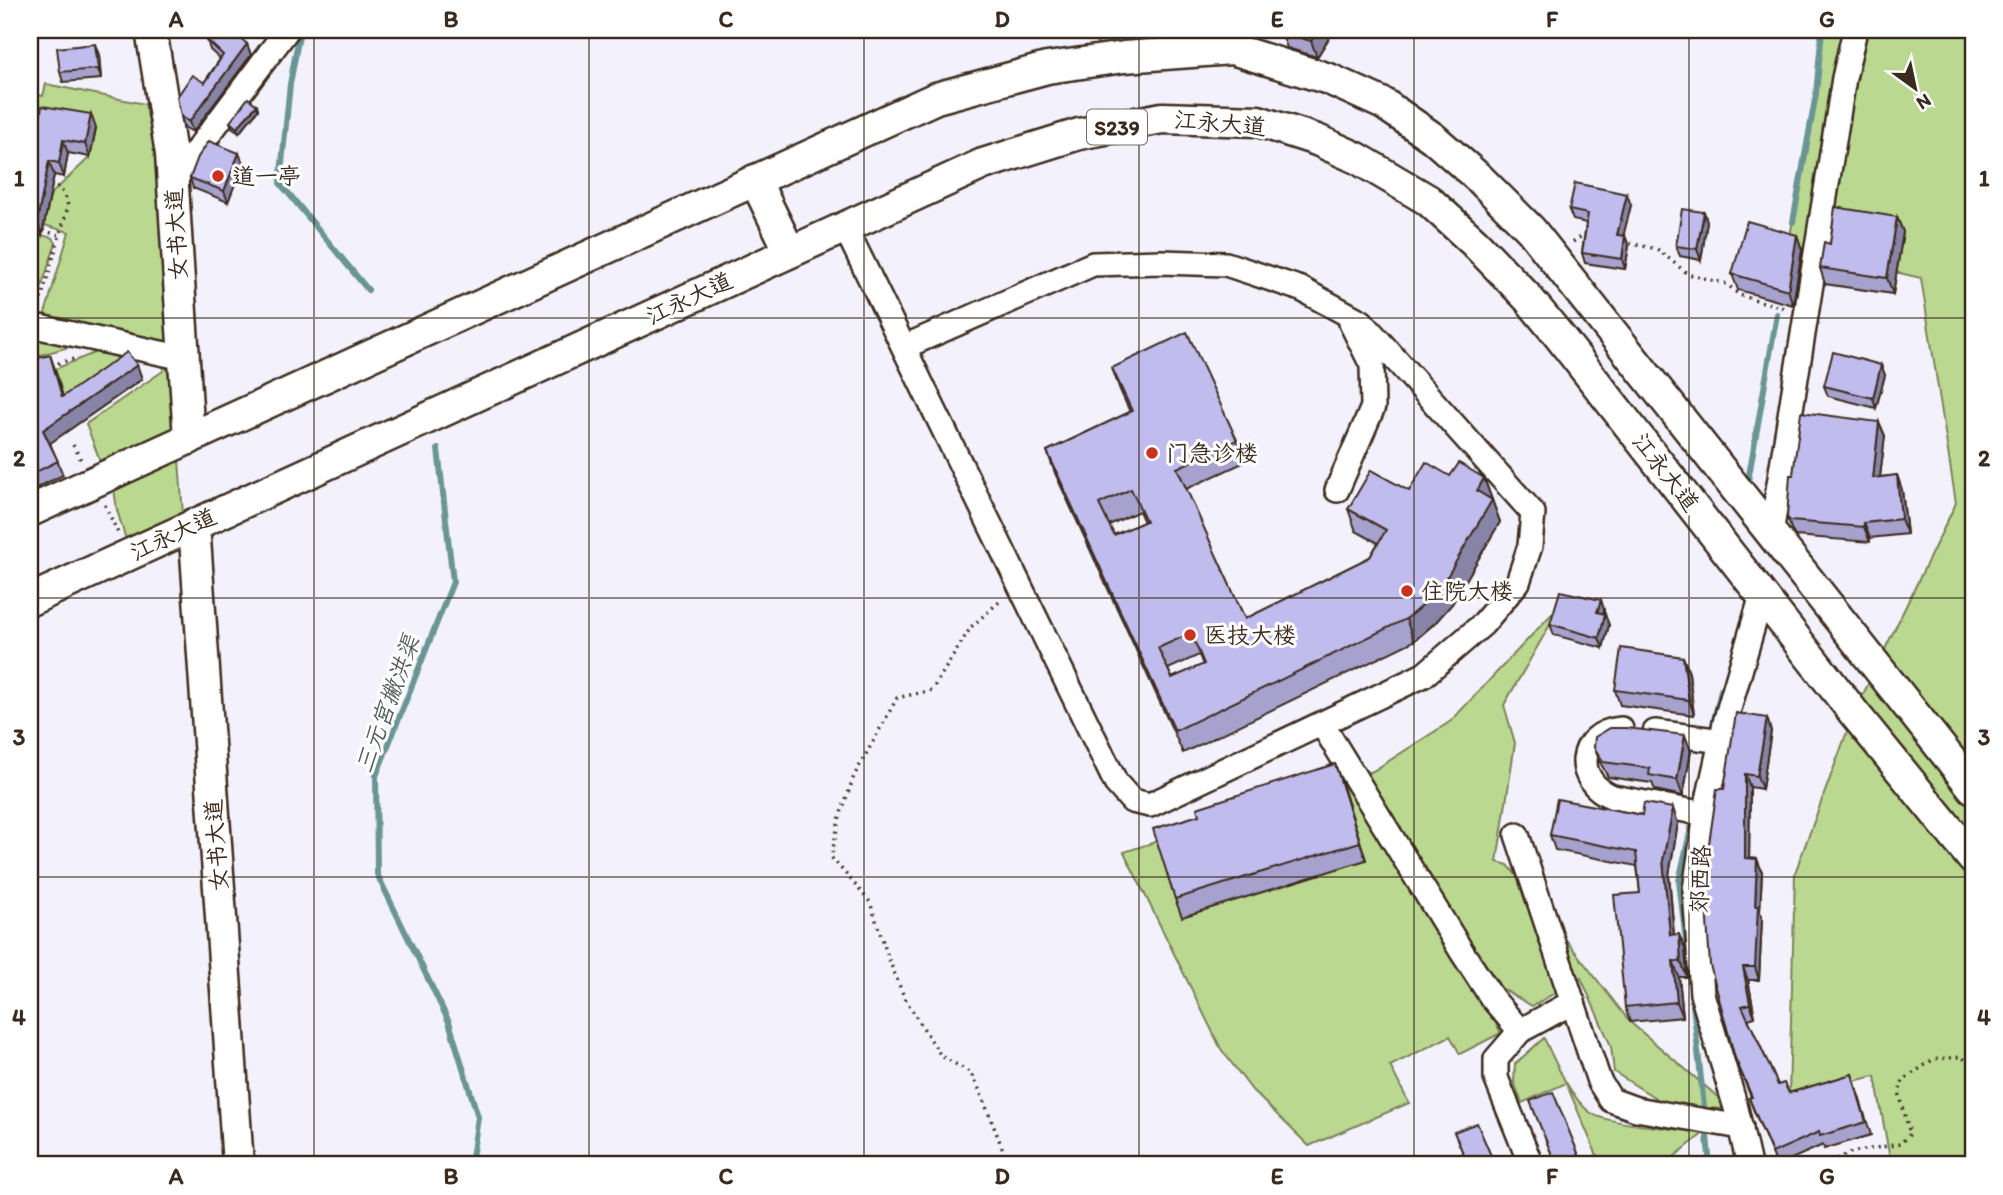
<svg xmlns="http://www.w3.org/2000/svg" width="2003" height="1195" font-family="Itim,'LXGW WenKai TC',sans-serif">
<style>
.green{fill:#bbd891;stroke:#7b8158;stroke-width:2}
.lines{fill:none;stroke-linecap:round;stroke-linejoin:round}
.stream{stroke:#6b9595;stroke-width:6}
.minor-casing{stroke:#3b2a1e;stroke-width:28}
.major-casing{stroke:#3b2a1e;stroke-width:35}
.path{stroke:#3b2a1e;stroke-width:3.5;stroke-dasharray:2 5;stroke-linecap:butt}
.minor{stroke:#fff;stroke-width:23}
.major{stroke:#fff;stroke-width:30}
.wall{fill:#a6a2cd;stroke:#3b2a1e;stroke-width:2;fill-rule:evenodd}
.shaded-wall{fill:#8784a7;stroke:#3b2a1e;stroke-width:2}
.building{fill:#c1bcee;stroke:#3b2a1e;stroke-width:2;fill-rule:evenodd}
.grid{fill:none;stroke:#3b2a1e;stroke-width:2;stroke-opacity:0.55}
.poi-dot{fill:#c8321e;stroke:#fff;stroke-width:2.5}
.labels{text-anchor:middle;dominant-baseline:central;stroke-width:6;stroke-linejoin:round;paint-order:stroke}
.shield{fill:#fff;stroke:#766a62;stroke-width:2}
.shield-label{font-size:21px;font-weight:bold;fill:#3b2a1e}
.street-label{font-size:23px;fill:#3b2a1e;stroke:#fff}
.poi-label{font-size:23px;fill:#3b2a1e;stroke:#fff;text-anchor:start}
.water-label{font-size:24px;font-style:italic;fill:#535f5a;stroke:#fff}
.neatline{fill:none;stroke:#3b2a1e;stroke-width:2.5}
.grid-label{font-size:23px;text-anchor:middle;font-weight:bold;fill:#3b2a1e}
</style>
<rect width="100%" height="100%" fill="#f3f2fc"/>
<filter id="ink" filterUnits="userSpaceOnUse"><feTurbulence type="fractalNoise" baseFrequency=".0143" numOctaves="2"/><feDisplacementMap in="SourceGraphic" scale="14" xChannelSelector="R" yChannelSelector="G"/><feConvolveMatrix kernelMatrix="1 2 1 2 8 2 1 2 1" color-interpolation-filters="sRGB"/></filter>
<g filter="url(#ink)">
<g class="green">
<polygon points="1822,30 1973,30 1973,1165 1891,1165 1875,1076 1789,1096 1795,873 1854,713 1956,503 1921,278 1788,247 1816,94"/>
<path d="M46,84L145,104C165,182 167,263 172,343L44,317L69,232L44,225L50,195L90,157L95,128L30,160V93L43,96Z"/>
<polygon points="30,232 53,238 56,243 33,312 30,313"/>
<polygon points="30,332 83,343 30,358"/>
<polygon points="106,348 133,354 65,405 55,369"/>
<polygon points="165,363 174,391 183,515 126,540 117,510 114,489 104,471 86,424 163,371"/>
<polygon points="1563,602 1504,705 1515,743 1497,862 1508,865 1630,1022 1732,1109 1670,1107 1614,1072 1611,1046 1581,978 1532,1006 1477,974 1478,989 1501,1033 1460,1054 1450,1036 1390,1066 1409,1103 1309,1146 1252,1090 1221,1049 1124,852 1373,771 1451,721"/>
<path d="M1544,1038C1554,1060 1571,1099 1591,1113C1608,1125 1681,1129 1705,1132L1664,1165H1601L1566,1083L1522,1103L1514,1082L1515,1064Z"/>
</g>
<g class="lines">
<g class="stream">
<polyline points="300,30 290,84 280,183 368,290"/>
<polyline points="1793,222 1816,94 1822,30"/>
<polyline points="438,449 453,582 376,776 377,874 449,1022 478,1117 471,1165"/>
<polyline points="1747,487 1777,314"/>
<polyline points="1712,729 1721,690"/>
<polyline points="1690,977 1679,881 1694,815"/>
<polyline points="1692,995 1705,1116"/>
<polyline points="1706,1127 1710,1165"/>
</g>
<g class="minor-casing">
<g id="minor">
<polyline points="173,182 287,30"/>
<polyline points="845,227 1116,783 1132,801 1150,805 1424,675 1483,624 1518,582 1530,546 1533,513 1362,322 1301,289 1226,264 1161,262 1093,264 904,347"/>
<polyline points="30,325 184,358"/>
<polyline points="1337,490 1373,407 1372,365 1351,323"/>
<polyline points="1771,534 1844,78 1855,30"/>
<polyline points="1322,724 1462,952 1492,998 1520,1031"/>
<path d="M1621,729C1576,733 1573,782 1613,797L1706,814"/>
<polyline points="1655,732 1722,741"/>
<polyline points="1517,835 1599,1081 1611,1100 1636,1109 1741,1127"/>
<polyline points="1531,1165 1496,1078 1496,1059 1520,1031 1573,1002"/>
<polyline points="1749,1165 1736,1108 1702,994 1695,890 1708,800 1726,719 1762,595"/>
</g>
</g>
<g class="major-casing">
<g id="major">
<polyline points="151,30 171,154 189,439"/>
<polyline points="755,180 790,252"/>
<polyline points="30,511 936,98 1047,68 1124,57 1232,49 1329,79 1384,104 1433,138 1481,180 1531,230 1973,788"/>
<polyline points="194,524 238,1165"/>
<polyline points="30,600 983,164 1079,134 1162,118 1258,121 1317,140 1357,158 1428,200 1475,243 1528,298 1560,337 1854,713 1973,859"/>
</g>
</g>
<g class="path">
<polyline points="43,231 60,235"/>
<polyline points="1573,242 1582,236 1588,236"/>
<polyline points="1623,242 1657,249 1688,274 1727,284 1739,295 1787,309"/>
<path d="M39,306L68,207C66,195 62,187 49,183"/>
<polyline points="51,365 78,358"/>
<polyline points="73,445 82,462"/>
<polyline points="105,505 118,533"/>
<polyline points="999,602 971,627 932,690 897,698 854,776 840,816 831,857 870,902 889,960 905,999 941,1056 970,1072 979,1089 1009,1165"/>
<polyline points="1824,1165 1852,1152 1900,1144 1910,1134 1899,1092 1903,1080 1934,1059 1962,1057 1973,1067"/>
</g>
<use href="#minor" class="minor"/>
<use href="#major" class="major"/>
</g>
<g class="wall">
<polygon points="1334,30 1317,57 1287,48 1281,32"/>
<polygon points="207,40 247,44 251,55 193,132 184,127 181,116 220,59 210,50"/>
<polygon points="99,55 101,79 63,82 60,72"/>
<polygon points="257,105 258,110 239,133 232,127 230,122"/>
<polygon points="91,114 96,128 90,157 68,153 64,177 54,175 42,235 30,232 30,147 34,148"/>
<polygon points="243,163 228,202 193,188 190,178"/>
<polygon points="1631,205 1623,235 1625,236 1629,246 1625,269 1585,263 1582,253 1586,223 1573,220 1569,210"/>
<polygon points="1704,212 1707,222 1701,260 1680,256 1676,246"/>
<polygon points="1897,217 1903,232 1893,294 1825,284 1820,268 1830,244"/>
<polygon points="1797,235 1802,250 1793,305 1738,290 1732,274"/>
<polygon points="50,355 63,397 137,365 142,379 50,443 63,475 30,491 30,360"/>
<polygon points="1881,365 1885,375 1876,408 1828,396 1824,386"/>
<path d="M1112,368L1237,440L1245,462L1186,489L1245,619L1370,557L1378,543L1356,531L1348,509L1409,491L1450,476L1484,478L1500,522L1452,604L1435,623L1414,641L1183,753L1055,473L1047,451L1130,412L1120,390ZM1139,511L1144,522L1114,535L1109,525ZM1199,655L1203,665L1172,678L1168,669Z"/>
<polygon points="1879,422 1885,436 1880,477 1897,475 1902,490 1907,534 1870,538 1870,542 1795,536 1792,531 1787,517 1793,475"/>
<polygon points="1601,600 1604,610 1604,614 1609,625 1603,648 1554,635 1550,624"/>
<polygon points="1683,657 1689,673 1694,715 1620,705 1615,690"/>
<polygon points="1767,718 1771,731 1762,789 1750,787 1749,858 1757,859 1762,872 1760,912 1762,919 1759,980 1748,980 1755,1017 1748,1019 1778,1085 1789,1093 1852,1074 1871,1135 1824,1149 1823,1145 1778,1165 1777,1165 1754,1111 1749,1098 1751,1097 1735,1058 1724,789"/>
<polygon points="1594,747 1691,751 1683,796 1655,790 1652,783 1608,777 1600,762"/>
<polygon points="1335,764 1366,860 1182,917 1175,899 1199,815"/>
<polygon points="1678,823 1669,875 1674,934 1685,949 1687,977 1679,977 1683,1017 1630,1022 1625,1007 1640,893 1637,866 1555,850 1550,835"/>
</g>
<g class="shaded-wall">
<polygon points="1318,30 1334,30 1317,57 1311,41"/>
<polygon points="95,44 99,55 101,79 98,69"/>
<polygon points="247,44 251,55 193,132 189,122"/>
<polygon points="257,105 258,110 239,133 237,128"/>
<polygon points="91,114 96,128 90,157 85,144"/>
<polygon points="63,140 68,153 64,177 59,163"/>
<polygon points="239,153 243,163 228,202 224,191"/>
<polygon points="49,161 54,175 42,235 37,221"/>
<polygon points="1627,194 1631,205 1621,245 1617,235"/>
<polygon points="1704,212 1707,222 1701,260 1697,249"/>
<polygon points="1897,217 1903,232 1893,294 1887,278"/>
<polygon points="1797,235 1802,250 1793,305 1788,290"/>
<polygon points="1625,236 1629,246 1625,269 1622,259"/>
<polygon points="50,355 55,369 67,411 62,397"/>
<polygon points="137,365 142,379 49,444 43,430"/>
<polygon points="1881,365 1885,375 1876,408 1873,398"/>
<polygon points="1879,422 1885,436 1878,493 1873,478"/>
<polygon points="1897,475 1902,490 1907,534 1901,519"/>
<polygon points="1484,478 1492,500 1477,491"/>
<polygon points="1492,500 1500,522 1452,604 1435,623 1414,641 1406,619"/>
<polygon points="1864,523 1870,538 1870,542 1864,527"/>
<polygon points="1601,600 1604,610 1601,623 1597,612"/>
<polygon points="1605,614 1609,625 1603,648 1599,638"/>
<polygon points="1683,657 1689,673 1694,715 1689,700"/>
<polygon points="1767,718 1771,731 1762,789 1757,776"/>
<polygon points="1685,735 1691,751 1683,796 1677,780"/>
<polygon points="1335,764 1342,783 1366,860 1360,842"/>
<polygon points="1745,774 1750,787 1749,871 1745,858"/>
<polygon points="1673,808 1678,823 1669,875 1675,950 1670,935 1663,860"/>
<polygon points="1757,859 1762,872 1760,912 1762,919 1759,980 1755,967 1755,906"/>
<polygon points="1679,934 1685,949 1687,977 1681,962"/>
<polygon points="1673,961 1679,977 1683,1017 1677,1002"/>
<polygon points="1743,967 1748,980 1755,1017 1750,1004"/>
</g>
<g class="building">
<polygon points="216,30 232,30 247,44 189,122 181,116 177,97 192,75 205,83 223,55 207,40"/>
<polygon points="1283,30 1318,30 1311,41 1281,32"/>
<polygon points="95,44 98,69 60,72 57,48"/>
<polygon points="248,98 257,105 237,128 230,122"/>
<polygon points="42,106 91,114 85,144 63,140 59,163 49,161 37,221 30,220 30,147 34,148"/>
<polygon points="209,141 239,153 224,191 190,178 198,157"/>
<polygon points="1575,183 1627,194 1617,235 1625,236 1622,259 1582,253 1588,214 1569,210"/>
<polygon points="1835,207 1897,217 1887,278 1820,268 1824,242 1830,244"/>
<polygon points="1682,209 1704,212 1697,249 1676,246"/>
<polygon points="1747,221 1797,235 1788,290 1732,274"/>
<path d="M1187,332L1237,440L1177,468L1245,619L1370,557L1386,530L1348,509L1371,470L1409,491L1426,462L1450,476L1459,463L1484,478L1477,491L1492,500L1444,582L1427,601L1406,619L1175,731L1047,451L1132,411L1112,368ZM1131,489L1146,521L1114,535L1099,504ZM1191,633L1204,664L1172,678L1158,648Z"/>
<polygon points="127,352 137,365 43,430 58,461 30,475 30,360 50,355 62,397"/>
<polygon points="1833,352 1881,365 1873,398 1824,386"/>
<polygon points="1801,412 1879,422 1873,478 1897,475 1901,519 1864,523 1864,527 1790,521 1787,517 1790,475 1793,475"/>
<polygon points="1560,591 1601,600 1597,612 1605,614 1599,638 1550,624"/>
<polygon points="1621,648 1683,657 1689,700 1615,690"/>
<polygon points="1736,713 1767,718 1757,776 1745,774 1745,858 1757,859 1755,906 1758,906 1755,967 1743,967 1750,1004 1742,1006 1778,1085 1784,1083 1789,1093 1852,1074 1866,1122 1820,1136 1819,1132 1772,1153 1749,1098 1752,1097 1735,1058 1710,965 1704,877 1717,789 1724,789"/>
<polygon points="1610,728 1627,728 1685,735 1677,780 1649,775 1650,768 1603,762 1594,747 1595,737"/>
<polygon points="1335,764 1360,842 1175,899 1153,829 1199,815 1197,808"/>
<polygon points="1557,799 1642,815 1644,803 1673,808 1663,860 1670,935 1679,934 1681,962 1673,961 1677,1002 1625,1007 1614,895 1640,893 1636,852 1550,835"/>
<polygon points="1553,1092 1583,1165 1556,1165 1530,1101"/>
<polygon points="1477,1123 1495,1165 1468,1165 1454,1132"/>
</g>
</g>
<path class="grid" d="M314,30V1165M589,30V1165M864,30V1165M1139,30V1165M1414,30V1165M1689,30V1165M30,318H1973M30,598H1973M30,877H1973"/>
<g class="poi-dot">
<circle cx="218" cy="176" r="7"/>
<circle cx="1152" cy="453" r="7"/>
<circle cx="1407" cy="591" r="7"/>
<circle cx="1190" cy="635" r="7"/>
</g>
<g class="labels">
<rect class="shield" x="1087" y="109.5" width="60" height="35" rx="5"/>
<g class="shield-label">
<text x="1117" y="127">S239</text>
</g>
<g class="street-label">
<text transform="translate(1220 123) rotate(5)">江永大道</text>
<text transform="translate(176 234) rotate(-93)">女书大道</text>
<text transform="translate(689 298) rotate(-25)">江永大道</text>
<text transform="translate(1666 472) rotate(52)">江永大道</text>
<text transform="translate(173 534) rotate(-25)">江永大道</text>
<text transform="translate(216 845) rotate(-94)">女书大道</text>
<text transform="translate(1700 879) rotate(-87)">郊西路</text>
</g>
<g class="poi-label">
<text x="232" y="176">道一亭</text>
<text x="1166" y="453">门急诊楼</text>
<text x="1421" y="591">住院大楼</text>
<text x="1204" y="635">医技大楼</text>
</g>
<g class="water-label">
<text transform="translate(387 704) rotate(-70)">三元宫撇洪渠</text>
</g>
</g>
<rect width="2003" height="1195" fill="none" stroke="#fff" stroke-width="77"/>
<g transform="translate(1915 88) rotate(147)" stroke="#ffffff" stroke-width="5" paint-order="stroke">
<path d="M0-5L12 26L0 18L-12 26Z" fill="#3b2a1e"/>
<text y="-10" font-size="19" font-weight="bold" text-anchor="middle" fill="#3b2a1e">N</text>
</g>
<rect x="38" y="38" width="1927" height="1118" class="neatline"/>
<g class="grid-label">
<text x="176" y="27">A</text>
<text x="451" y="27">B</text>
<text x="726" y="27">C</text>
<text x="1002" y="27">D</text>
<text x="1277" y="27">E</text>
<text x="1552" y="27">F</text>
<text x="1827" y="27">G</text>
<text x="19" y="186">1</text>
<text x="1984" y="186">1</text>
<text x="19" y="466">2</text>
<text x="1984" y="466">2</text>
<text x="19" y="745">3</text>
<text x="1984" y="745">3</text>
<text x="19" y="1025">4</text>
<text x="1984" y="1025">4</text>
<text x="176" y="1184">A</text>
<text x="451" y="1184">B</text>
<text x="726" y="1184">C</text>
<text x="1002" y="1184">D</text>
<text x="1277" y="1184">E</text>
<text x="1552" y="1184">F</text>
<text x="1827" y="1184">G</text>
</g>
</svg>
